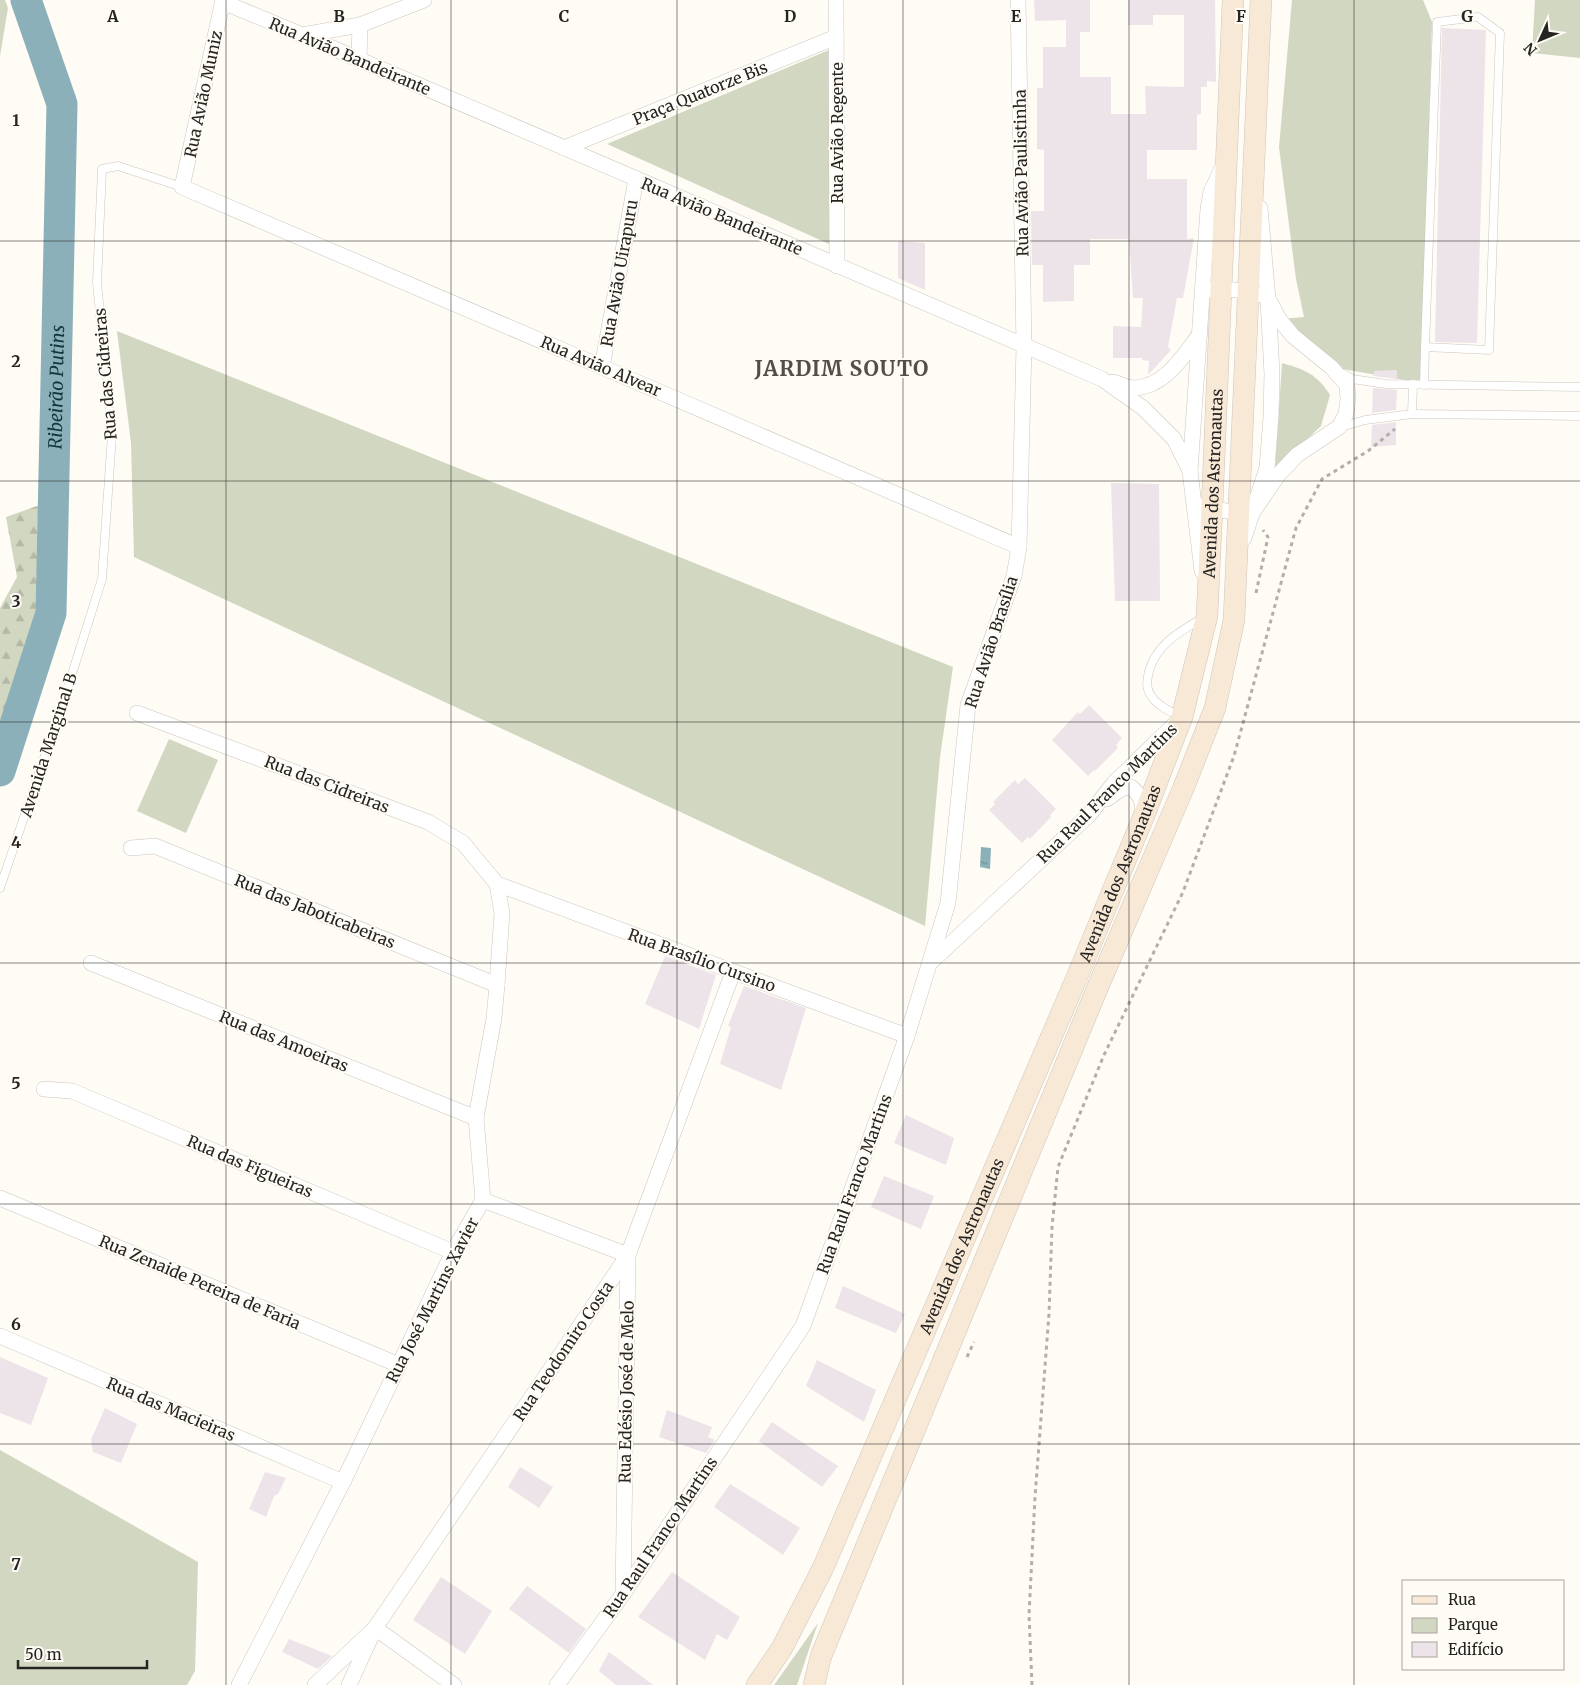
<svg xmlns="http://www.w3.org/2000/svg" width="1580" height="1685" font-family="Merriweather,serif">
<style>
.green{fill:#d2d7c1}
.forest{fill:url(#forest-firs)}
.water{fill:url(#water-ripples)}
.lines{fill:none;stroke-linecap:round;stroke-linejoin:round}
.river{stroke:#8cb0b9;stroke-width:31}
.building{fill:#ece4e9}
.service-casing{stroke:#cbc6bf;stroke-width:9}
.minor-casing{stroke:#cbc6bf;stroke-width:16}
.secondary-casing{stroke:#cbc6bf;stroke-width:22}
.path{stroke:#b2afaa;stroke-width:3;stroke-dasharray:4 4;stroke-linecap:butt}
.service{stroke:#fff;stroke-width:8}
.minor{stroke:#fff;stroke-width:15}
.secondary{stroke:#f8e9d6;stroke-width:21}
.grid{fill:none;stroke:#262422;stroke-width:1;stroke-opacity:0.55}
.labels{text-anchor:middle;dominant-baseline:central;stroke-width:4;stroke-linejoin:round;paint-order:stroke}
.street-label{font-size:16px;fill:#262422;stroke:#fffbf5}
.water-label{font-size:18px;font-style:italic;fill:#11353c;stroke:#fffbf5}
.district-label{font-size:21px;font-weight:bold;letter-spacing:1px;fill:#524e48;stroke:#fffbf5}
.grid-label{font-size:16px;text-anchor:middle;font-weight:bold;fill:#262422;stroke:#fffbf5;stroke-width:4;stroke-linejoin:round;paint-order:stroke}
</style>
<defs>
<pattern id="forest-firs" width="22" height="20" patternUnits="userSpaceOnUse" patternTransform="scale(1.25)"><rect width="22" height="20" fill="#d2d7c1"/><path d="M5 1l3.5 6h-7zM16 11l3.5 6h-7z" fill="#b4b8a6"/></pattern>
<pattern id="water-ripples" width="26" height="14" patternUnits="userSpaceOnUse" patternTransform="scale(1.25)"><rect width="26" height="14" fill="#8cb0b9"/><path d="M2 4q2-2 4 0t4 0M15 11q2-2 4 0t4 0" fill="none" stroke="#728f96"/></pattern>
</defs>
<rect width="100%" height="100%" fill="#fffbf5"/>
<g class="green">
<polygon points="0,0 5,0 8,8 0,56"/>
<polygon points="1292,0 1423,0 1432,22 1422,383 1331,367 1282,319 1304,317 1296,279 1279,147"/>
<polygon points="1535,0 1580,0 1580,58 1532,53"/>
<polygon points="829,50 829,244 607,144"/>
<polygon points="117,331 953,667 940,757 925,926 134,557 131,443"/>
<path d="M1282,363C1304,369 1318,375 1330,395L1321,426L1275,469Z"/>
<polygon points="169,739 218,760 186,833 137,811"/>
<polygon points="0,1450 198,1562 195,1671 187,1685 0,1685"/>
<polygon points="818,1623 797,1685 774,1685"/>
</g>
<polygon class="forest" points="54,500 51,613 0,771 0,608 17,577 6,517"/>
<polygon class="water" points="981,847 991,848 990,869 980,867"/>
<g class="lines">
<path class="river" id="s1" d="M0,771L51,613L62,104L26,0"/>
</g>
<g class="building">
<polygon points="1034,0 1090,0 1090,32 1080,32 1080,77 1111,77 1111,114 1146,114 1145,86 1184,87 1184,15 1153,15 1153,25 1128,25 1128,0 1215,0 1216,82 1207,81 1207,87 1201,87 1201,114 1197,115 1197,150 1147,150 1147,179 1187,179 1187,239 1194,238 1183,298 1177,298 1168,347 1171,350 1148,375 1149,361 1142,360 1142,358 1113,358 1113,326 1141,327 1143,298 1133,298 1129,239 1090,239 1090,265 1074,265 1074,301 1043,302 1043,265 1032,265 1031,211 1044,211 1044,150 1037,149 1037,88 1043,88 1043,47 1066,47 1066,20 1035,21"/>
<polygon points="1442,28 1486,30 1477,343 1435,342"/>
<polygon points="898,241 925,243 925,290 898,278"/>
<polygon points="1397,370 1397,379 1373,376 1374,371"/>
<polygon points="1373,388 1397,390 1396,410 1372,413"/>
<polygon points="1396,422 1396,445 1371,447 1372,425"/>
<polygon points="1111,483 1159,484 1160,601 1115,601"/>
<polygon points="1089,705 1122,738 1116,745 1118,748 1095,771 1094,770 1088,776 1052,740 1078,712 1080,714"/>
<polygon points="1025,778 1056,809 1050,815 1051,817 1030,839 1028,837 1022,843 989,810 995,804 993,802 1015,780 1018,784"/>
<polygon points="665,956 716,975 699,1029 645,1004"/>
<polygon points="744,986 806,1008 781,1090 720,1064 731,1027 728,1026"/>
<polygon points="906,1115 954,1138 946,1165 894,1143"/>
<polygon points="884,1176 934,1196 921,1229 871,1207"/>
<polygon points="843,1286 905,1314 896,1333 835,1308"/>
<polygon points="0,1357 48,1378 31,1425 0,1413"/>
<polygon points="817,1360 876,1390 864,1422 806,1386"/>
<polygon points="105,1408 137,1424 121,1463 93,1452 91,1440"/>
<polygon points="667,1410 712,1427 708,1437 715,1440 706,1453 659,1437"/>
<polygon points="772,1422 838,1466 822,1487 759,1441"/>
<polygon points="520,1467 553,1487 539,1508 508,1487"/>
<polygon points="265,1472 286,1478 278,1494 274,1496 266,1517 249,1509"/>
<polygon points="730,1484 800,1528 783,1555 714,1507"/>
<polygon points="672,1572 740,1617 727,1640 717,1634 705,1660 638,1617"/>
<polygon points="441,1577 492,1611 465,1654 413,1620"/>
<polygon points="527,1586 586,1629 569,1653 509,1609"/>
<polygon points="289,1639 332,1656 318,1669 282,1652"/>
<polygon points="609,1652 653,1685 616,1685 599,1671"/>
</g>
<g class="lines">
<g class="service-casing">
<g id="service">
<polyline points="1344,374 1352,379 1386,384 1580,387"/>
<polyline points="1424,385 1425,347 1437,22 1478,17 1500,33 1489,350 1425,347"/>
<polyline points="1412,414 1413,384"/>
<polyline points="1341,427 1365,420 1412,414 1580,416"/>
<path d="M1181,717C1171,712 1158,706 1152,697C1145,688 1147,681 1149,671C1157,644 1179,632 1203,618"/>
<polyline points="0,888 66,693 102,579 112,435 97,283 102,169 118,166 182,187"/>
</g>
</g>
<g class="minor-casing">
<g id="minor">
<polyline points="223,0 182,187 602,367 1019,547"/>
<polyline points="836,0 837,266"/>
<polyline points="223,2 302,35 1102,379 1143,408 1174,439 1190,471"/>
<polyline points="302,35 360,25 424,0"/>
<polyline points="359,59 360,25"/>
<polyline points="564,148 836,37"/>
<path d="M1211,290C1227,288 1243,290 1258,295"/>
<polyline points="602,367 636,179"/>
<path d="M1113,382C1120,384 1128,388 1135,388C1166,386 1183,356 1200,334"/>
<polyline points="1203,506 1250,516 1279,474 1297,455 1339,427 1346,414 1348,399 1347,385 1331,367 1293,336 1279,319 1270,302"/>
<polyline points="1244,538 1267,468 1271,417 1272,374 1268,299 1260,208"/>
<polyline points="1202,571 1190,471 1208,209 1211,192 1223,166"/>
<polyline points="137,713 428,822 463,843 497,884 907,1036"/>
<path d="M1107,799L1121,789L1131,787C1141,796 1143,801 1143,815"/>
<polyline points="131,848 155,846 497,985"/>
<polyline points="91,963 476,1118"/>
<polyline points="930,963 1089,815 1114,783 1178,721"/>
<polyline points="44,1089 72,1091 453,1252"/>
<polyline points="0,1198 399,1365"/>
<polyline points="483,1200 628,1255 623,1594"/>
<polyline points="0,1336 343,1482"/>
<polyline points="375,1628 454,1685"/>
<polyline points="239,1685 343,1482 453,1252 483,1200 476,1118 494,1018 497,985 502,913 497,884"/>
<polyline points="315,1685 375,1628 628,1255 733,972"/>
<polyline points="349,1685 371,1637"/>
<polyline points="557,1685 623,1594 803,1326 907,1036 948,903 968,705 1014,576 1019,547 1024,346 1018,0"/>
</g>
</g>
<g class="secondary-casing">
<g id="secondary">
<path id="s2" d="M757,1685L782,1648L823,1568L1077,977L1143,818L1182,717L1207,616L1212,508L1233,0"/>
<polyline points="814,1685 821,1656 1097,989 1183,789 1215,708 1234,620 1261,0"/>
</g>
</g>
<g class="path">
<polyline points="1256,593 1268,537 1263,530"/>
<polyline points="967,1357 974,1342"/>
<polyline points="1032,1685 1029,1615 1035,1497 1049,1314 1052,1227 1058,1167 1104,1055 1183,892 1234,756 1296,528 1322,479 1368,451 1395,429"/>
</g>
<use href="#service" class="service"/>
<use href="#minor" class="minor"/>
<use href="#secondary" class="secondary"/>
</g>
<path class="grid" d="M226,0V1685M451,0V1685M677,0V1685M903,0V1685M1129,0V1685M1354,0V1685M0,241H1580M0,481H1580M0,722H1580M0,963H1580M0,1204H1580M0,1444H1580"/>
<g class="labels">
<g class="street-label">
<text transform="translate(350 56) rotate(23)">Rua Avião Bandeirante</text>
<text transform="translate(700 93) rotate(-22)">Praça Quatorze Bis</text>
<text transform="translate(203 94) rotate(-78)">Rua Avião Muniz</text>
<text transform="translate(837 133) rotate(-90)">Rua Avião Regente</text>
<text transform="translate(1021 173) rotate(-91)">Rua Avião Paulistinha</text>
<text transform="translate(722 216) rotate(23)">Rua Avião Bandeirante</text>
<text transform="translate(619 273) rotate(-80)">Rua Avião Uirapuru</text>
<text transform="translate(601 366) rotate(23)">Rua Avião Alvear</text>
<text transform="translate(105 374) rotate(-95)">Rua das Cidreiras</text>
<text stroke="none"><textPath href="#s2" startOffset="1295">Avenida dos Astronautas</textPath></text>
<text transform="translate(991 642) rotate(-72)">Rua Avião Brasília</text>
<text transform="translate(48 745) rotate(-72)">Avenida Marginal B</text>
<text transform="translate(327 784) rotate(21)">Rua das Cidreiras</text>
<text transform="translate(1107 793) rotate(-45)">Rua Raul Franco Martins</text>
<text stroke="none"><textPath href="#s2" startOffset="890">Avenida dos Astronautas</textPath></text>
<text transform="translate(315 911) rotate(22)">Rua das Jaboticabeiras</text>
<text transform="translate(702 960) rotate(20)">Rua Brasílio Cursino</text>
<text transform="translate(284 1041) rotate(22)">Rua das Amoeiras</text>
<text transform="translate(250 1166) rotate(23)">Rua das Figueiras</text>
<text transform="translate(854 1184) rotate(-70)">Rua Raul Franco Martins</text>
<text stroke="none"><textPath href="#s2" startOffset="485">Avenida dos Astronautas</textPath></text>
<text transform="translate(200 1282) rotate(23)">Rua Zenaide Pereira de Faria</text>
<text transform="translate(432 1300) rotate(-63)">Rua José Martins Xavier</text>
<text transform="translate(563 1351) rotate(-56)">Rua Teodomiro Costa</text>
<text transform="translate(626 1392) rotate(-89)">Rua Edésio José de Melo</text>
<text transform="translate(171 1409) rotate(23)">Rua das Macieiras</text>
<text transform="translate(660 1537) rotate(-56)">Rua Raul Franco Martins</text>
</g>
<g class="water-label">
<text stroke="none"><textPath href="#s1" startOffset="392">Ribeirão Putins</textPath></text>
</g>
<g class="district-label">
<text x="842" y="368">JARDIM SOUTO</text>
</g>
</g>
<g class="grid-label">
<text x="113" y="22">A</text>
<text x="339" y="22">B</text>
<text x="564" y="22">C</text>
<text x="790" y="22">D</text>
<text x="1016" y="22">E</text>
<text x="1241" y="22">F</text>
<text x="1467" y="22">G</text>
<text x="16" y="126">1</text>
<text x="16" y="367">2</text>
<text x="16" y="607">3</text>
<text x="16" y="848">4</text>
<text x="16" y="1089">5</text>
<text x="16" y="1330">6</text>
<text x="16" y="1570">7</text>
</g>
<rect x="1402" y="1580" width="162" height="90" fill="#fffbf5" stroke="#a8a5a1"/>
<rect x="1412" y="1596" width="25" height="8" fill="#f8e9d6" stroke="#a8a5a1"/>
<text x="1448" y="1605" font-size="15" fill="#262422">Rua</text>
<rect x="1412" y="1618" width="25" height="15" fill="#d2d7c1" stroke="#a8a5a1"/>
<text x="1448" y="1630" font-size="15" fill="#262422">Parque</text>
<rect x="1412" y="1642" width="25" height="15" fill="#ece4e9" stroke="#a8a5a1"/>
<text x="1448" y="1655" font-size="15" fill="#262422">Edifício</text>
<g transform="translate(1540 40) rotate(226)" stroke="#fffbf5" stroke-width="4" paint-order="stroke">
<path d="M0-4L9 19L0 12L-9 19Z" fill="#262422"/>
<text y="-8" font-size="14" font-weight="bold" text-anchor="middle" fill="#262422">N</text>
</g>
<path d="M18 1660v8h129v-8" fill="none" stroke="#262422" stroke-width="2.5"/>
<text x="25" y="1660" font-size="15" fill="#262422" stroke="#fffbf5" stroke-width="4" paint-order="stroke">50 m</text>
</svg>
